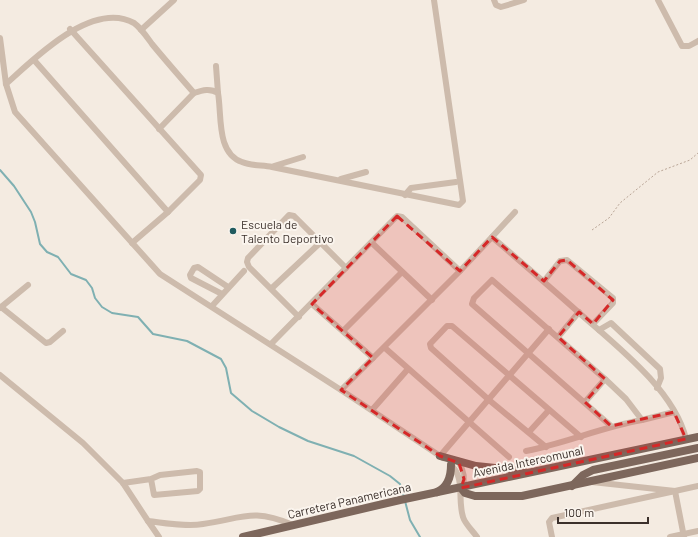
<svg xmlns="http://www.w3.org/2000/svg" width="698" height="537" font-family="Barlow,sans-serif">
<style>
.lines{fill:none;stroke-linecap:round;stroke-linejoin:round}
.stream{stroke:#7fb0b2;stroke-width:2}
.path{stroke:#b9a596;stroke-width:1;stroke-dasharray:2 2;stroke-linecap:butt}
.minor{stroke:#cdbbac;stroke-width:6}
.major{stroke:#7d675c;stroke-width:8}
.marked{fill:#d62828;fill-opacity:0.2;stroke:#d62828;stroke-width:3;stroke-dasharray:8 5;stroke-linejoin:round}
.poi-dot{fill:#1f5a5e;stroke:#fbf5ee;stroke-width:1.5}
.labels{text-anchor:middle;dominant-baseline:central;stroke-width:4;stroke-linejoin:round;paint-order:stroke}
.poi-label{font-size:12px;fill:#3b302b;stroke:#fbf5ee;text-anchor:start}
.street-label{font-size:12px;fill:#3b302b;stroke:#fbf5ee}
</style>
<rect width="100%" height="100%" fill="#f4ebe1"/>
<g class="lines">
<g class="stream">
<polyline points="0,170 14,186 31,212 35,222 40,244 47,252 58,257 71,274 86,280 92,288 95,298 102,307 112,313 138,317 153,334 187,341 221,359 226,368 231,393 252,411 279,427 308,441 354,456 390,476 400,484 404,497"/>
<polyline points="405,501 410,520 420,537"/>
</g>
<polyline class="path" points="592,230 609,218 620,203 658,172 690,160 698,153"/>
<g class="minor">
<polyline points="494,0 496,5 501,7 524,0"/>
<polyline points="658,0 682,46 689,46 698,41"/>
<polyline points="70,29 201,175 200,180 168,212 132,243"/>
<polyline points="141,30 174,0"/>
<polyline points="0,38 6,84 15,112 160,274 341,390 443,458"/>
<polyline points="34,60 168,212"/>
<polyline points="216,66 218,93"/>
<path d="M6,84C34,59 92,0 134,23C141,28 147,37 152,44C166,61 180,77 194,93"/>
<path d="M159,129L194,93C203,90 210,88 218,93C222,115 216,153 242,162C251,166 263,165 272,167L459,205L463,201L434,0"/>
<polyline points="274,166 303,157"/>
<polyline points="341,179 366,172"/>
<polyline points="405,195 411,188 456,182"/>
<polyline points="492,237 515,212"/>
<polyline points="372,243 432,300"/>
<path d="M460,271L492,237C521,262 549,286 577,311C614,344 674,389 686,439"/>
<polyline points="544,281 560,261 567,260 613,298 613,303 593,324"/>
<polyline points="272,288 321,242"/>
<polyline points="222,294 191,278 190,275 194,268 198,267 228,287"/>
<polyline points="312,304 373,358"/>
<polyline points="212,306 244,271"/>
<polyline points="1,307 46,343 50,342 63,331"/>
<polyline points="0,308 28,285"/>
<polyline points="299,317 249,267 247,262 248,258 289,215 294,216 346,268"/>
<polyline points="599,330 611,323 660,369 661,378 657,388"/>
<polyline points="343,331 402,272"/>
<polyline points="558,337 579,312"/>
<polyline points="271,344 397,216 402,217 460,271 341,390"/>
<polyline points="385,348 509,457"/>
<polyline points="0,375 83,443 123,483 148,521"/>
<polyline points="585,402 605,379"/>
<polyline points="372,410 408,369"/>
<polyline points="642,420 674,412"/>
<polyline points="529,432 549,410"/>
<polyline points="546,447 489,400 431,348 430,344 447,326 452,326 581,437"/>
<path d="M526,451C566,443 602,427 642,420L626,399L605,379L492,280L474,298L472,304L611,426"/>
<polyline points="440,456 549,329"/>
<path d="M459,463C464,471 466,478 462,487"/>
<path d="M450,464C466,478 457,498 463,517C465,524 473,531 477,537"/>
<polyline points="592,482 675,491 698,486"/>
<polyline points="123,483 151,479 160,475 197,471 200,472 200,489 198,491 154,495 151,479"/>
<path d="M159,537L148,521C166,523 186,527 203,524C244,518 252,508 293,525"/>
<polyline points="552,537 549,522 552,518 675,491 684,537"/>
<polyline points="670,537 698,531"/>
</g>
<g class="major">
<polyline points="440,456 476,466 523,471"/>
<polyline points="572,486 583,475 593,470 698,448"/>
<polyline points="461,488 465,493 475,496 522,496 698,458"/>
<path d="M437,492C448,487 451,476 451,465"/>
<polyline points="243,537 400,500 698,437"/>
</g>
</g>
<path class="marked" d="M397,216L460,271L492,237L544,281L560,261L567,260L613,300L593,324L579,312L558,337L605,379L585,402L611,426L674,412L686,439L461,488L464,479L459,463L440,456L341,390L373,358L312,304Z"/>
<circle class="poi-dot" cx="233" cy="231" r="4"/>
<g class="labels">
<g class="poi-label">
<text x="241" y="224">Escuela de<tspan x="241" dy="14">Talento Deportivo</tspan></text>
</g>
<g class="street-label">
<text transform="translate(528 461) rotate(-12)">Avenida Intercomunal</text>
<text transform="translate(349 500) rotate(-13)">Carretera Panamericana</text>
</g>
</g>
<path d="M558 517v6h90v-6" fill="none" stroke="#3b302b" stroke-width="2"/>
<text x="564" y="517" font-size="12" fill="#3b302b" stroke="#fbf5ee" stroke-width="3" paint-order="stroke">100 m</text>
</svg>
